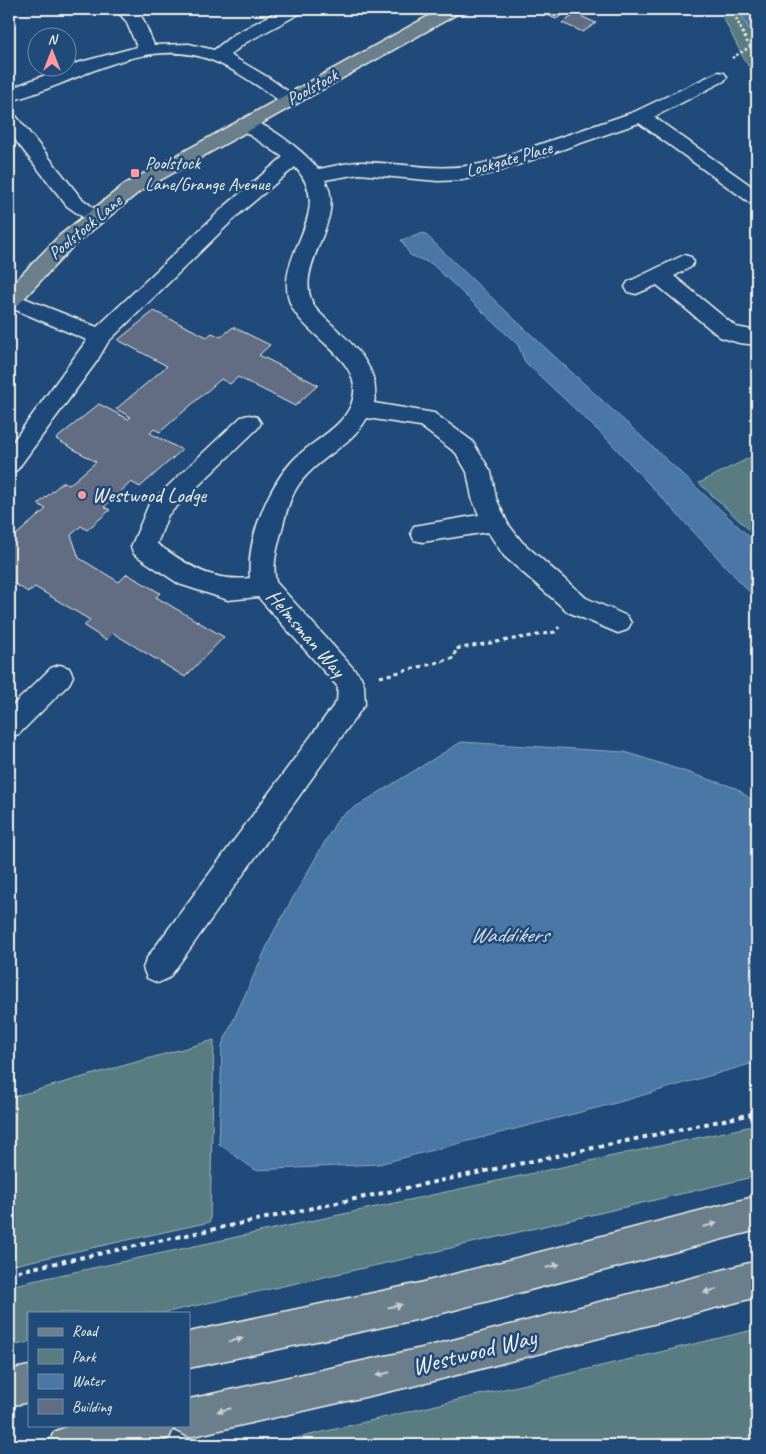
<svg xmlns="http://www.w3.org/2000/svg" width="766" height="1454" font-family="Caveat,sans-serif">
<style>
.green{fill:#597c81;stroke:#a6b6b4}
.water{fill:#4b77a6;stroke:#8fa8c0}
.building{fill:#626c82;stroke:#f4f1e8}
.lines{fill:none;stroke-linecap:round;stroke-linejoin:round}
.minor-casing{stroke:#f4f1e8;stroke-width:3}
.major-casing{stroke:#f4f1e8;stroke-width:3}
.highway-casing{stroke:#f4f1e8;stroke-width:3}
.path-far2{stroke:#f4f1e8;stroke-width:2.5;stroke-dasharray:2.5 2.5;stroke-linecap:butt}
.path-far1{stroke:#f4f1e8;stroke-width:3;stroke-dasharray:4 4;stroke-linecap:butt}
.path{stroke:#f4f1e8;stroke-width:4;stroke-dasharray:4.5 4.5;stroke-linecap:butt}
.minor{fill:#1f4a7a;fill-rule:evenodd}
.major{fill:#6b7e8b;fill-rule:evenodd}
.highway{fill:#6b7e8b;fill-rule:evenodd}
.oneway{fill:#cbcecc}
.poi-dot{fill:#ff9aa2;stroke:#1f4a7a;stroke-width:2}
.labels{text-anchor:middle;dominant-baseline:central;stroke-width:5;stroke-linejoin:round;paint-order:stroke}
.far-street-label{font-size:18px;fill:#f4f1e8;stroke:#1f4a7a}
.far-poi-label{font-size:18px;fill:#f4f1e8;stroke:#1f4a7a;text-anchor:start}
.poi-label{font-size:21px;fill:#f4f1e8;stroke:#1f4a7a;text-anchor:start}
.street-label{font-size:21px;fill:#f4f1e8;stroke:#1f4a7a}
.water-label{font-size:22px;font-style:italic;fill:#dbdfde;stroke:#1f4a7a}
.near-street-label{font-size:25px;fill:#f4f1e8;stroke:#1f4a7a}
</style>
<rect width="100%" height="100%" fill="#1f4a7a"/>
<filter id="ink" filterUnits="userSpaceOnUse"><feTurbulence type="fractalNoise" baseFrequency=".02" numOctaves="2"/><feDisplacementMap in="SourceGraphic" scale="10" xChannelSelector="R" yChannelSelector="G"/><feConvolveMatrix kernelMatrix="1 2 1 2 8 2 1 2 1" color-interpolation-filters="sRGB"/></filter>
<g filter="url(#ink)">
<g class="green">
<polygon points="719,9 757,9 757,78 745,61"/>
<polygon points="757,454 757,537 699,483"/>
<polygon points="214,1040 210,1222 9,1266 9,1098"/>
<polygon points="757,1125 757,1176 404,1259 163,1313 29,1313 29,1342 9,1347 9,1286"/>
<polygon points="757,1329 757,1445 268,1445"/>
</g>
<g class="water">
<polygon points="738,9 757,9 757,44"/>
<path d="M424,233C533,339 647,440 757,544V600L608,440L525,362L518,345L432,264L410,255L401,240Z"/>
<polygon points="461,742 625,752 736,788 757,804 757,1062 616,1103 379,1164 255,1170 219,1144 222,1045 274,931 339,817"/>
</g>
<g class="building">
<polygon points="537,9 572,9 556,19 535,10"/>
<polygon points="576,14 596,23 583,32 562,23"/>
<polygon points="154,311 207,337 212,333 221,337 233,327 270,345 259,355 318,385 295,406 238,377 230,384 221,379 160,432 154,429 150,433 182,450 140,487 131,482 104,507 110,510 87,530 81,526 71,535 79,558 119,582 127,574 160,593 156,597 224,637 185,677 113,633 106,640 84,626 90,620 35,587 28,592 9,580 9,541 46,509 38,504 63,482 69,485 96,462 56,439 99,404 128,419 131,417 116,409 167,366 118,340"/>
</g>
<g class="lines">
<g class="minor-casing">
<g id="minor">
<path d="M115,9H134L143,19L154,45L189,44L214,50L233,35L282,9H304L301,13L245,43L230,55L269,78L299,99L297,103H283C260,88 237,70 211,60C142,34 74,86 9,101V89L77,63L137,47L126,21Z"/>
<path d="M718,72L724,73L727,77L724,81L654,117L757,190V205L750,203L639,123L497,172L462,180L438,181L359,174L325,180C349,222 288,268 316,309C340,335 383,362 374,403L434,413L472,441L491,472L496,498L508,524L522,542L586,598L627,616L631,623L627,630L618,633L568,612L504,556L488,532L423,542L414,540L411,533L414,526L479,515L472,498L467,472L456,453L420,426L367,418C350,448 314,459 296,489C288,502 285,518 281,533C277,549 272,565 276,582L361,677L364,685L365,704L169,978L158,983L147,978L143,968L147,958L337,701L338,687L258,597L228,600L179,584L134,554L131,547L149,504L241,417L249,415L257,417L261,423L257,429L168,515L157,544C189,565 209,582 250,578C246,538 271,477 302,452C319,438 342,426 351,405C370,359 300,337 289,300C275,252 337,213 295,167L238,215L108,342L97,361L17,470L9,473V447L87,340L9,307V292L97,327L224,207L283,157L239,128L237,124L239,120C260,115 306,153 318,169C332,167 347,162 361,162C406,163 439,173 485,163L634,112Z"/>
<polygon points="9,114 16,116 81,198 104,216 101,220 94,222 87,220 67,206 9,132"/>
<polygon points="684,255 691,257 694,262 691,267 674,276 736,327 757,331 757,345 739,343 720,337 657,285 636,294 628,292 625,287 628,282"/>
<polygon points="60,665 69,668 73,676 69,684 19,734 9,737 9,709 51,668"/>
</g>
</g>
<g class="major-casing">
<polygon id="major" points="441,9 462,9 459,13 139,192 74,245 17,306 9,308 9,288 59,236 125,184"/>
</g>
<g class="highway-casing">
<g id="highway">
<polygon points="757,1196 757,1230 420,1319 189,1368 189,1332 420,1283"/>
<polygon points="757,1261 757,1297 422,1384 189,1437 176,1431 174,1427 169,1438 149,1445 48,1445 54,1432 71,1425 189,1425 189,1399 422,1348"/>
<polygon points="29,1366 29,1402 9,1406 9,1370"/>
</g>
</g>
<g class="path-far2">
<polyline points="732,9 746,40 757,57"/>
<polyline points="732,58 750,47"/>
</g>
<polyline class="path-far1" points="380,677 455,658 455,649 555,632 559,627"/>
<polyline class="path" points="9,1273 757,1113"/>
<use href="#minor" class="minor"/>
<use href="#major" class="major"/>
<use href="#highway" class="highway"/>
</g>
<defs><path id="oneway-solid" d="M-6-.8H1V-3.2L6.5 0L1 3.2V.8H-6Z" transform="scale(1.25)"/></defs>
<g class="oneway">
<use href="#oneway-solid" transform="translate(710 1225) rotate(-15)"/>
<use href="#oneway-solid" transform="translate(553 1266) rotate(-15)"/>
<use href="#oneway-solid" transform="translate(710 1291) rotate(165)"/>
<use href="#oneway-solid" transform="translate(395 1306) rotate(-12)"/>
<use href="#oneway-solid" transform="translate(236 1340) rotate(-12)"/>
<use href="#oneway-solid" transform="translate(383 1374) rotate(167)"/>
<use href="#oneway-solid" transform="translate(224 1410) rotate(167)"/>
</g>
</g>
<g class="poi-dot">
<rect x="130" y="168" width="10" height="10" rx="2.5"/>
<circle cx="82" cy="495" r="5"/>
</g>
<g class="labels">
<g class="far-street-label">
<text transform="translate(312 87) rotate(-29)">Poolstock</text>
<text transform="translate(509 159) rotate(-16)">Lockgate Place</text>
<text transform="translate(85 227) rotate(-40)">Poolstock Lane</text>
</g>
<g class="far-poi-label">
<text x="145" y="163">Poolstock<tspan x="145" dy="21">Lane/Grange Avenue</tspan></text>
</g>
<g class="poi-label">
<text x="92" y="495">Westwood Lodge</text>
</g>
<g class="street-label">
<text transform="translate(306 633) rotate(49)">Helmsman Way</text>
</g>
<g class="water-label">
<text x="509" y="935">Waddikers</text>
</g>
<g class="near-street-label">
<text transform="translate(474 1352) rotate(-14)">Westwood Way</text>
</g>
</g>
<rect width="766" height="1454" fill="none" stroke="#1f4a7a" stroke-width="30"/>
<rect x="15" y="15" width="736" height="1424" fill="none" stroke="#f4f1e8" stroke-width="2" filter="url(#ink)"/>
<rect x="28" y="1312" width="162" height="115" fill="#1f4a7a" stroke="#748da6"/>
<rect x="38" y="1328" width="25" height="8" fill="#6b7e8b" stroke="#748da6"/>
<text x="72" y="1336" font-size="15" fill="#f4f1e8">Road</text>
<rect x="38" y="1349" width="25" height="15" fill="#597c81" stroke="#748da6"/>
<text x="72" y="1362" font-size="15" fill="#f4f1e8">Park</text>
<rect x="38" y="1374" width="25" height="15" fill="#4b77a6" stroke="#748da6"/>
<text x="72" y="1386" font-size="15" fill="#f4f1e8">Water</text>
<rect x="38" y="1399" width="25" height="15" fill="#626c82" stroke="#748da6"/>
<text x="72" y="1412" font-size="15" fill="#f4f1e8">Building</text>
<g transform="translate(52 52)"><circle r="24" fill="#1f4a7a" stroke="#748da6"/>
<path d="M0-4L9 19L0 12L-9 19Z" fill="#ff9aa2"/>
<text y="-8" font-size="14" font-weight="bold" text-anchor="middle" fill="#f4f1e8">N</text>
</g>
</svg>
